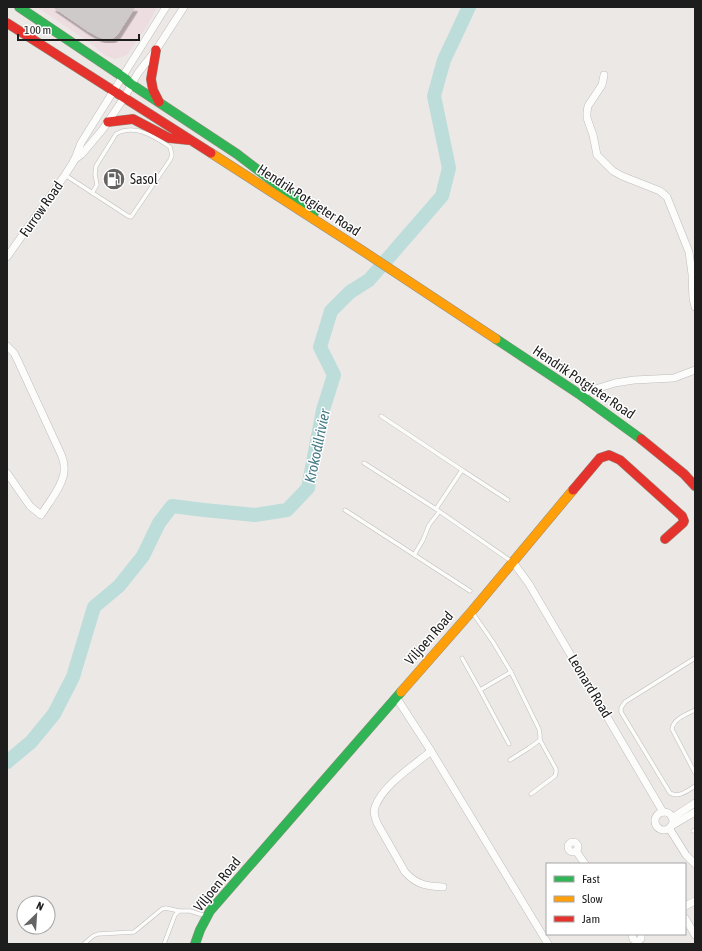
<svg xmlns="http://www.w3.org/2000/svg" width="702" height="951" font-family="'Asap Condensed',sans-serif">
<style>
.commercial{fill:#eddde0}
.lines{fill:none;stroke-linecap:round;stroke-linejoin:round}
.river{stroke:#bcddda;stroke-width:14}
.building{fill:#cecac9;stroke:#cfc9c7;filter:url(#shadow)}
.lane-casing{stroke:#bfbdbc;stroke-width:4.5}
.street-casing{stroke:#bfbdbc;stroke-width:8}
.fast-casing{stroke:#948f80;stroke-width:10}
.slow-casing{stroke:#948f80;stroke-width:10}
.jam-casing{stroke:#948f80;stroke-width:10}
.lane{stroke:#fcfcfb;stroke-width:3.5}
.street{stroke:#fcfcfb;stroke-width:7}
.fast{stroke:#30b455;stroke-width:9}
.slow{stroke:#ff9f0a;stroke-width:9}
.jam{stroke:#e5322d;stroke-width:9}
.labels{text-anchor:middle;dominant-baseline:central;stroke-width:3;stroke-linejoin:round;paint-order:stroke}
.poi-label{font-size:14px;fill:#1d1d1d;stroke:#fff;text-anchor:start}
.street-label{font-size:14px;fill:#1d1d1d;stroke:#fff}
.water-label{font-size:15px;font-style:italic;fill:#447a87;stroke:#fff}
</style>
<defs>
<filter id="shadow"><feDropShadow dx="2.5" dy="4.5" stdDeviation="0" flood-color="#0004"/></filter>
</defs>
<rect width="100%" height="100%" fill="#ece8e6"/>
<polygon class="commercial" points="37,7 157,7 147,26 127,55 115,59 106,56 93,45"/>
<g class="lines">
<polyline class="river" points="7,762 31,742 54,714 73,677 94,607 119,586 143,556 159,523 172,506 204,510 255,515 287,510 308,488 323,410 334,375 320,347 331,311 350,292 369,280 442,196 449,168 434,96 444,60 469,7"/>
</g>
<polygon class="building" points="53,7 135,7 117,35 113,38 105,39 99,37 88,31"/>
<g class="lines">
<g class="lane-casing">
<g id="lane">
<path d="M65,175L128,216L131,217L170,160L172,155L170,147C155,137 135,123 116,134L96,166L95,174L97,185L92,193"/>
<polyline points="381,416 462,470"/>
<polyline points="364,463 436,509 511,561"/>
<polyline points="436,509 462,470 508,500"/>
<polyline points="345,510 470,591"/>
<polyline points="414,555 423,540 429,525 439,512"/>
<polyline points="472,612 493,642 511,672 539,729 540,735 540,740 529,748 510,760"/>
<polyline points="462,658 480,690 511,672"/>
<path d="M695,658L625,702L621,708V712L670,793C679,798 687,791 695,786"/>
<polyline points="480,690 509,744"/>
<path d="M695,710C687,714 673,719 672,729L695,773"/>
<polyline points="531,794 555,776 556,773 556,769 540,740"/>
<polyline points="693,831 695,830"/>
<polyline points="84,944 93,936 98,934 134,932 162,909 166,908 179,911"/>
<polyline points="164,944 175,915 179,911 190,911 206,916"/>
</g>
</g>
<g class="street-casing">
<g id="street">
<polyline points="604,75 602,85 588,106 587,112 587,118 593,135 597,155 613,171 622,176 660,191 667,197 689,252 692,274 693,299 695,307"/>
<polyline points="74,160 82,154 103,129 124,98 138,73 156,50 184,7"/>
<polyline points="7,257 65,175 74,161 81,143 166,7"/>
<path d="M7,346L14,353L18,361L60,452C62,456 64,461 64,467C66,482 49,502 41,515L30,506L7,473"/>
<polyline points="579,394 615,383 634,380 674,378 695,370"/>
<polyline points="513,562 529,584 663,812"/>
<polyline points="396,697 431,751 548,944"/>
<path d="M431,751C413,766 383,785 375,807C373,812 375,818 377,823L405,872C417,885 426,886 443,887"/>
<circle cx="664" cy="821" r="9"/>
<polyline points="672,818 695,803"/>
<polyline points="671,826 695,812"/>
<polyline points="669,828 686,855 695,864"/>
<circle cx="573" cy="847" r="5"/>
<polyline points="576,851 585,864"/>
<polyline points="685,906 695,901"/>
<polyline points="685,918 695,935"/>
<polyline points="632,934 633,939 637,942 641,939 641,934"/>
</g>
</g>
<g class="fast-casing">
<g id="fast">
<polyline points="19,7 123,77 131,84 237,154 314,213"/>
<polyline points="496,339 579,394 641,439"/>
<polyline points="195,944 200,930 210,911 401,692"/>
</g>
</g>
<g class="slow-casing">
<g id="slow">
<polyline points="211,153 363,251 496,339"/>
<polyline points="401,692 472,611 573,490"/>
</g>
</g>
<g class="jam-casing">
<g id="jam">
<polyline points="7,23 211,153"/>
<polyline points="156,50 151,79 153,90 159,102"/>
<polyline points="108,122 133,119 169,138 188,140"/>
<polyline points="641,439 684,474 695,486"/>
<polyline points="573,490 600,458 609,455 620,460 682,516 684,521 683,523 665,539"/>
</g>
</g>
<use href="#lane" class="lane"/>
<use href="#street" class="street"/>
<use href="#fast" class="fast"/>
<use href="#slow" class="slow"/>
<use href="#jam" class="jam"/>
</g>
<defs>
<g id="fuel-disc" transform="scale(1.15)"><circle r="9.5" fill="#656463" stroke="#fff"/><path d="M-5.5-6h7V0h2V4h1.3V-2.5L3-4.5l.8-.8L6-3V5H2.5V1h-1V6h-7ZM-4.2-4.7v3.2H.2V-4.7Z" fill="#fff"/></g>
</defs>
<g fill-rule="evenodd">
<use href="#fuel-disc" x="114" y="179"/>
</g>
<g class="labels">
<g class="poi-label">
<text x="130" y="179">Sasol</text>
</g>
<g class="street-label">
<text transform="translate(309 200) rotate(33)">Hendrik Potgieter Road</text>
<text transform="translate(41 209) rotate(-55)">Furrow Road</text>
<text transform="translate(584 382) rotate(34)">Hendrik Potgieter Road</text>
<text transform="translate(429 638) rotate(-49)">Viljoen Road</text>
<text transform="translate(590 686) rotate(59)">Leonard Road</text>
<text transform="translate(217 884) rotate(-51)">Viljoen Road</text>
</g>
<g class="water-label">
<text transform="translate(317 446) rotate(-78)">Krokodilrivier</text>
</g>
</g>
<rect width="702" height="951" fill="none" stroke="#1d1d1d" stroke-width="16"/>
<rect x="546" y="863" width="140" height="72" fill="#ffffff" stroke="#a5a5a5"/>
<rect x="554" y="876" width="20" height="6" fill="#30b455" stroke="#a5a5a5"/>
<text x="582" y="883" font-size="12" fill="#1d1d1d">Fast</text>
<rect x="554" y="896" width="20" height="6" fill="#ff9f0a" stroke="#a5a5a5"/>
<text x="582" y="903" font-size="12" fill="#1d1d1d">Slow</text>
<rect x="554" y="916" width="20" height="6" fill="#e5322d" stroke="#a5a5a5"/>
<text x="582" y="923" font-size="12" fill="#1d1d1d">Jam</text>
<g transform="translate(36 915) rotate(25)"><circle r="19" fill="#ffffff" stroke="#a5a5a5"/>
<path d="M0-3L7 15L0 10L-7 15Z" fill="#656463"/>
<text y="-6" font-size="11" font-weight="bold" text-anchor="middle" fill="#1d1d1d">N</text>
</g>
<path d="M18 34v6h121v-6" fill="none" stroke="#1d1d1d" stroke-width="2"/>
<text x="24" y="34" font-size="12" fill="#1d1d1d" stroke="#ffffff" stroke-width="3" paint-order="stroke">100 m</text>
</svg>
